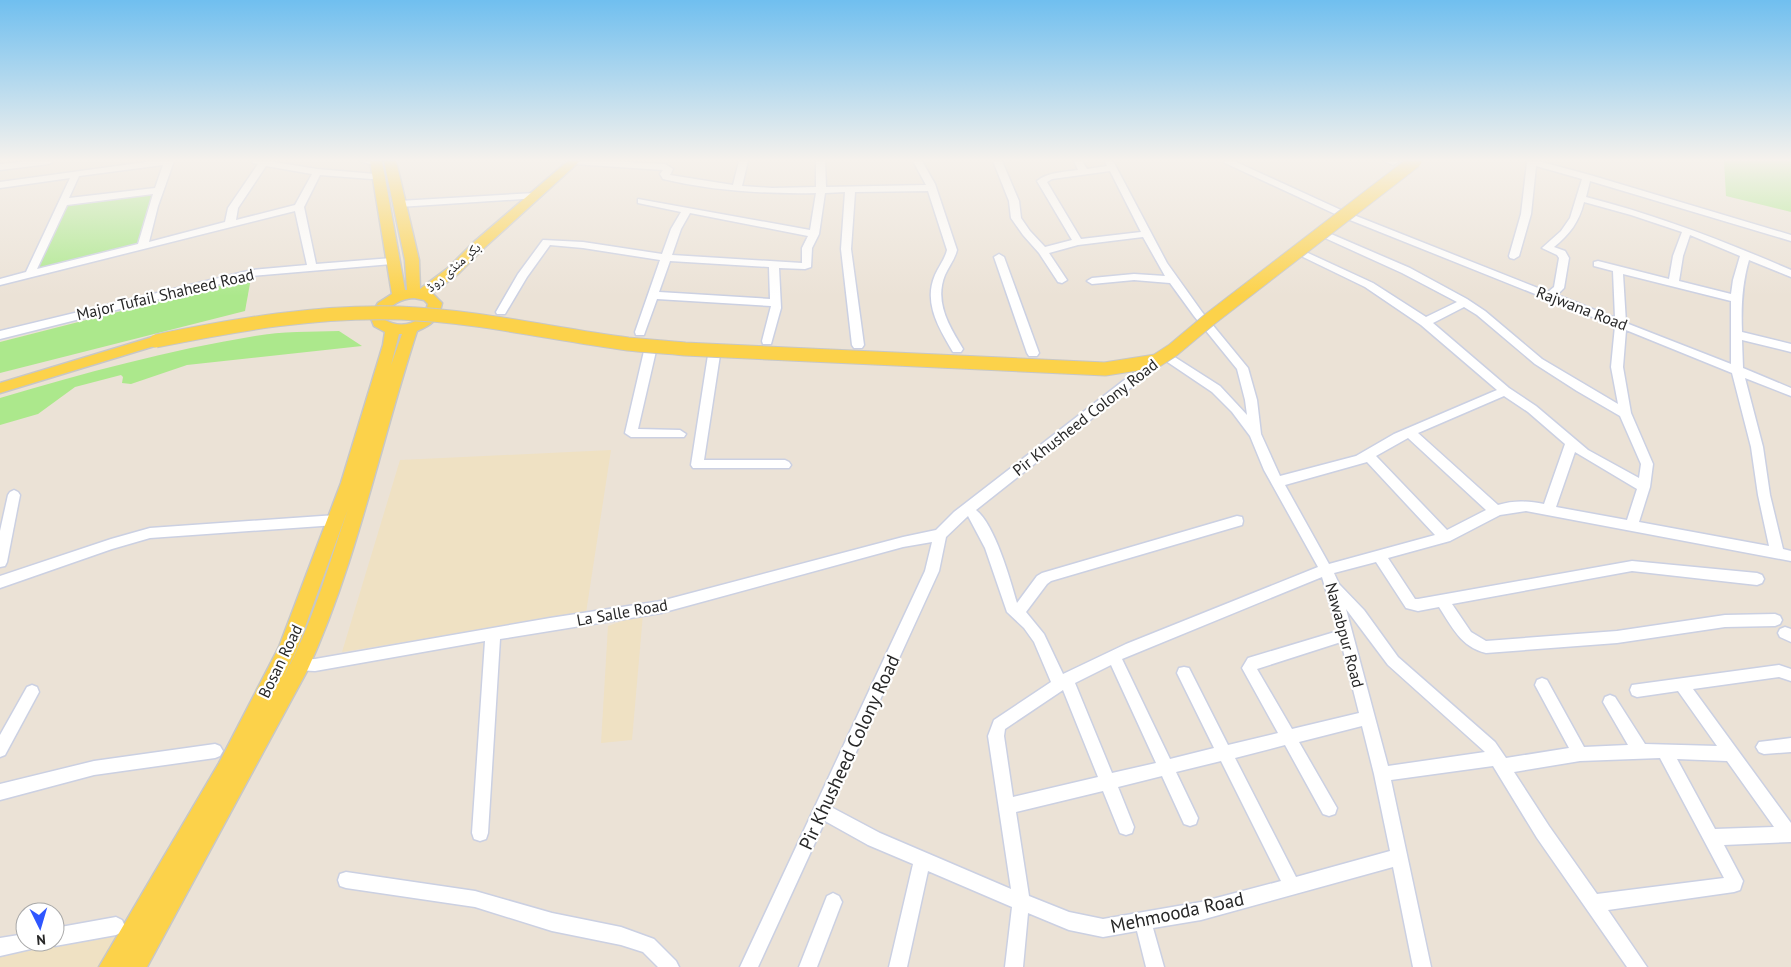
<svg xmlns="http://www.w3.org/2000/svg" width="1791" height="967" font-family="'PT Sans','Noto Naskh Arabic',sans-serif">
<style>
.education{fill:#efe1c3}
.green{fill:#ace88c}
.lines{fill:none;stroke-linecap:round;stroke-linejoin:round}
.minor-casing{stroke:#cbd0e2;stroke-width:3}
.major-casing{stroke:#c7c7c7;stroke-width:3}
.minor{fill:#fff;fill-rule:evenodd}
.major{fill:#fcd24a;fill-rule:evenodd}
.major-bridge-casing{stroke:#c7c7c7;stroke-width:15;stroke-linecap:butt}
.major-bridge{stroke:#fcd24a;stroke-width:13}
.labels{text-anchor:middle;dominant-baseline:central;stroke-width:4.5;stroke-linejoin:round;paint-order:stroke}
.far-street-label{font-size:14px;fill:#272727;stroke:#fff}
.street-label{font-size:16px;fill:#272727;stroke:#fff}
.near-street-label{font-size:19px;fill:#272727;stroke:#fff}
</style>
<rect width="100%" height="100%" fill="#ebe2d6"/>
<g class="education">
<polygon points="611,450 586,613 342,652 400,460"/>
<polygon points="643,614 632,740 601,743 608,626"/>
<polygon points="131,927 110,967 0,967 0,950 55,942"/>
</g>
<g class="green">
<polygon points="1724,161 1791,161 1791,212 1726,196"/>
<polygon points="157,191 141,245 33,273 65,203"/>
<polygon points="251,278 245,311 0,373 0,342"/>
<path d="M339,331L362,346L187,365L131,384L122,383L123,377L121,375L75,387L38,414L0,425V398C84,373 169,350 255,336C282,331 311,332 339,331Z"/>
</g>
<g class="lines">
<g class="minor-casing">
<g id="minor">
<polygon points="31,161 54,161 49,164 0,170 0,164"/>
<path d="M153,161H174L158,206L149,242L225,222L228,208L258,164L253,163L252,161H268L317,169L375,174V178L372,179L320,175L304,207L316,264L392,258L397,261L392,264L252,276L0,339V331L252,270L307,265L295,211L0,285V279L26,272L70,178L0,188V182ZM163,165L155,188L69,198L79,176ZM266,166L312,174L295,205L236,220L238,208ZM153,194L138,244L37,269L67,205Z"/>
<polygon points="360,161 375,161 370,164"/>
<path d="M569,161H608L665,164L673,169L670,175L733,185L739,161H748L742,186L772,188L816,187V161H825L826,187L926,185L913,161H922L935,184L957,250C955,259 949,266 945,275C934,302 949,326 963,349L961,352H953C939,328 923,303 935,275C939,266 945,259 947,250L928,191L855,192L851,249L864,345L862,348H854L852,345L841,249L845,192L825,193L819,234L812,248L811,267L805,269L779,268L781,308L771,344H763L762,341L771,306L657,299L645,332L644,335H636L635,332L660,260L583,248L550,245L527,277L505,314H497L496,312L518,274L543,240L583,242L662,254L671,229L681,212L638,203V199L810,230L816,193C765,194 713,191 663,179L660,174L663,170L574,164ZM690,213L808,236L802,248V263L672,255L681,229ZM670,261L769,267L770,299L659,292Z"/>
<path d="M993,161H1002L1019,201L1021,218L1030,231L1045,247L1072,240L1037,181C1048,172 1065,172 1078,170L1074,161H1082L1087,169L1107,166L1105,161H1113L1167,263L1202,312L1248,368L1257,400L1261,434L1280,476L1356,456L1394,434L1497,390L1421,325L1365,287L1299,255L1304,252L1308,253L1373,283L1426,317L1457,302L1402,273L1325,238V234H1331L1410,268L1467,299L1485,311L1542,359L1618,404L1611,367L1615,326L1335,214L1225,163L1224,161H1234L1341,210L1548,292L1554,287L1559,258L1557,255L1542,248L1561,231L1570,218L1582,179L1536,166L1531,214L1519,256L1514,259L1510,258L1509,256L1521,214L1527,163L1526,161H1538L1590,175L1791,235V241L1590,181L1586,197C1657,215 1724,241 1791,270V277L1749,260C1742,284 1741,307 1742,332L1791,344V352L1742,340L1743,368L1791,388V396L1745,378L1763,447L1770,495L1783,549L1791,551V561L1526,511L1500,515L1450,541L1388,558L1415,599H1418L1632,561L1757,573L1762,575L1764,579L1762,583L1757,585L1632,571L1452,604L1471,632L1486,641L1617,631L1725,615L1775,614L1780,616L1782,620L1780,624L1775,626L1725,627L1617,643L1486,653C1461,647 1452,627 1439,607L1418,611L1406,608L1376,562L1334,573L1339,584L1364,610L1398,657L1495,742L1506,758L1569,748L1535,685L1537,680L1542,678L1547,680L1584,747L1628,745L1603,702L1605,697L1610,695L1615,697L1645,744L1717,746L1678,691L1637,697L1632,695L1630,690L1632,685L1779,665L1791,669V681L1779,677L1693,689L1791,823V842L1724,845L1743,881L1740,890L1734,892L1608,910L1647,967H1627L1537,838L1493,766L1391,780L1431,967H1413L1393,867L1201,920L1153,928L1164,967H1146L1137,931L1103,937L1069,930L1028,913L1023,967H1005L1012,907L928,871L907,967H889L913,864L868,845L825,821L758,967H740L925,571L932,542L903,547L661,613L500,639L488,833L486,839L480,841L474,839L472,833L485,641L315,671L295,670L293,665L295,660L315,659L550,618L661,601L903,537L936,530L954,512L1154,357L1158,356L1164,360L1162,363L976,510C995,525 1010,579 1017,603L1037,576L1042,573L1237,516L1242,517L1243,521L1242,525L1051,581L1047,584L1026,612L1044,634L1063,674L1126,644L1318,567L1264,470L1250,436L1232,412L1212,392L1163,359L1165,356H1173L1220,386L1247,415L1245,400L1237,369L1194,316L1170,283L1134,280L1092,284L1087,281L1092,278L1134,274L1165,276L1143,237L1078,245L1049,253L1067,280L1062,283L1058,282L1039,253L1023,235L1011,218L1009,201ZM1110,171L1141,232L1081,239L1047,182L1052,179ZM1584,202L1631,215L1682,232L1673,256L1669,279L1598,261L1594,262V266L1613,271L1615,318L1557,295L1564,288L1569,258L1565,251L1554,247C1570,234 1579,222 1584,202ZM1690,235L1740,256L1733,280L1731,294L1679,281L1683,256ZM1623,274L1731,301V364L1626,323ZM1464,307L1477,315L1535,364L1577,391L1620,416L1641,464L1639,478L1588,450L1536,406L1509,388L1433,323ZM1626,330L1732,373L1751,447L1758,495L1769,546L1639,522L1650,487L1653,464L1631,413L1623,367ZM1504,396L1528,412L1565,444L1544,504C1527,501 1514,500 1498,505L1418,433ZM1408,438L1486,510L1447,530L1376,456ZM1575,452L1637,489L1627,520L1556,507ZM1367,462L1435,535L1329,564L1285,485ZM968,516L985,548L1007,612L1024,628L1034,642L1051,682L994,720L988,736L1011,889L880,833L831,807L939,571L946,537ZM1322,577L1338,631L1248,658L1242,668L1278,733L1228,745L1189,668L1184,667L1179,668L1177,673L1214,748L1170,759L1122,659ZM1346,609L1388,665L1485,752L1388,766ZM1341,642L1359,713L1292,729L1257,669ZM1111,665L1156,763L1112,773L1075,683ZM1063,690L1098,777L1013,797L1004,736L1005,729ZM1362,726L1374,774L1390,851L1296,877L1235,758L1285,745L1323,814L1329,816L1335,814L1337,808L1299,742ZM1660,758L1724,878L1597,894L1549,826L1514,772L1580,761ZM1677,759L1727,761L1774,827L1715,829ZM1221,761L1281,881L1201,902L1103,919L1069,912L1029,896L1016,812L1103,791L1120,833L1126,835L1132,833L1134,827L1118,787L1162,776L1184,824L1190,826L1196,824L1198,818L1176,772Z"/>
<polygon points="1384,161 1397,161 1398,162 1393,165"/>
<polygon points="535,193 540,196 538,198 399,207 394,204 399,201"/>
<polygon points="999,254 1004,257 1039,353 1037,356 1029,356 1027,353 994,257"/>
<polygon points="650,347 656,351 638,429 680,430 686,434 684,437 631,437 625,433 644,351"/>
<polygon points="714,351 720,355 704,460 785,460 789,462 791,465 789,468 693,468 691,465 708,355"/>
<polygon points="14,490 18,492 20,495 7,562 5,566 0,567 0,531 8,495 10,492"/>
<polygon points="336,515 341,516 342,520 341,524 336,525 150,538 112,549 0,588 0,576 111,539 150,528"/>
<polygon points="1785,627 1791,629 1791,642 1780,637 1778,633 1780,629"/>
<polygon points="32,685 37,687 39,692 5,755 0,757 0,735 27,687"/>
<polygon points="1791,738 1791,752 1764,754 1759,752 1756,747 1759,742"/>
<polygon points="215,744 220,746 223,751 220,756 215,758 94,775 0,800 0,784 94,761"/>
<polygon points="346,872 475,891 552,913 621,927 654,939 676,961 679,967 658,967 643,952 621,945 552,931 475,907 346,888 340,886 338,880 340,874"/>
<polygon points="833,893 839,896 842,902 817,967 799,967 827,896"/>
<polygon points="116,917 122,920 125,926 122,932 116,935 55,946 48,942 55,942 55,928"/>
<polygon points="25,934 25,942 38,942 35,948 0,956 0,938"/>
</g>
</g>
<g class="major-casing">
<g id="major">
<path d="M370,161H382L405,290H407L405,260L384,161H396L419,260L420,289L448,268L474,242L568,161H580L484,248L458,274L432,293L442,303C439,319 432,325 417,331C380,444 357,563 307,671L147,967H99L219,763L279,647L341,483L383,345L385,332L374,326L370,316L378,303L392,294ZM414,298L424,300L428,304C424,323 402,330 385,320L384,316C391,304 400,299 414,298ZM399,334H402L391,365ZM348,509C328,567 312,626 282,680L297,649Z"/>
<polygon points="156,336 161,338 163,341 161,344 0,393 0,383"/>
</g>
</g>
<use href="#minor" class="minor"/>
<use href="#major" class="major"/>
<g class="major-bridge-casing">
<path id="major-bridge" d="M156,341C236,325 318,310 400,313C477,316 552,334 628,344C647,346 666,347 685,349L1105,369L1156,361L1173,350L1210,319L1415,161"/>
</g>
<use href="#major-bridge" class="major-bridge"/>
</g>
<linearGradient id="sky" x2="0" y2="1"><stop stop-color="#70bfef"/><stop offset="0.54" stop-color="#f6f2ed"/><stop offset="1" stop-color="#f6f2ed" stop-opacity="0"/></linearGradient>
<rect width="1791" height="296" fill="url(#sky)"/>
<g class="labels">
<g class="far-street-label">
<text transform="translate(453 267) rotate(-41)">بکر منڈی روڈ</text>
</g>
<g class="street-label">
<text transform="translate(165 294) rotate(-13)">Major Tufail Shaheed Road</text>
<text transform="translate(1582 308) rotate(21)">Rajwana Road</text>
<text transform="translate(1085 417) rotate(-38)">Pir Khusheed Colony Road</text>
<text transform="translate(622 612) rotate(-10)">La Salle Road</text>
<text transform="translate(1345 635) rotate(75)">Nawabpur Road</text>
<text transform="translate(280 661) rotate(-64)">Bosan Road</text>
</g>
<g class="near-street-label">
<text transform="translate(849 752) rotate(-65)">Pir Khusheed Colony Road</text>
<text transform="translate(1177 912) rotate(-12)">Mehmooda Road</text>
</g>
</g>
<g transform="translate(40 927) rotate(175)"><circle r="24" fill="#ffffff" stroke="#a9a9a9"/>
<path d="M0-4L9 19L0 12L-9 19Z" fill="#2f56ff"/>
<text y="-8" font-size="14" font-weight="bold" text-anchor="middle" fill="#272727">N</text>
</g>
</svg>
